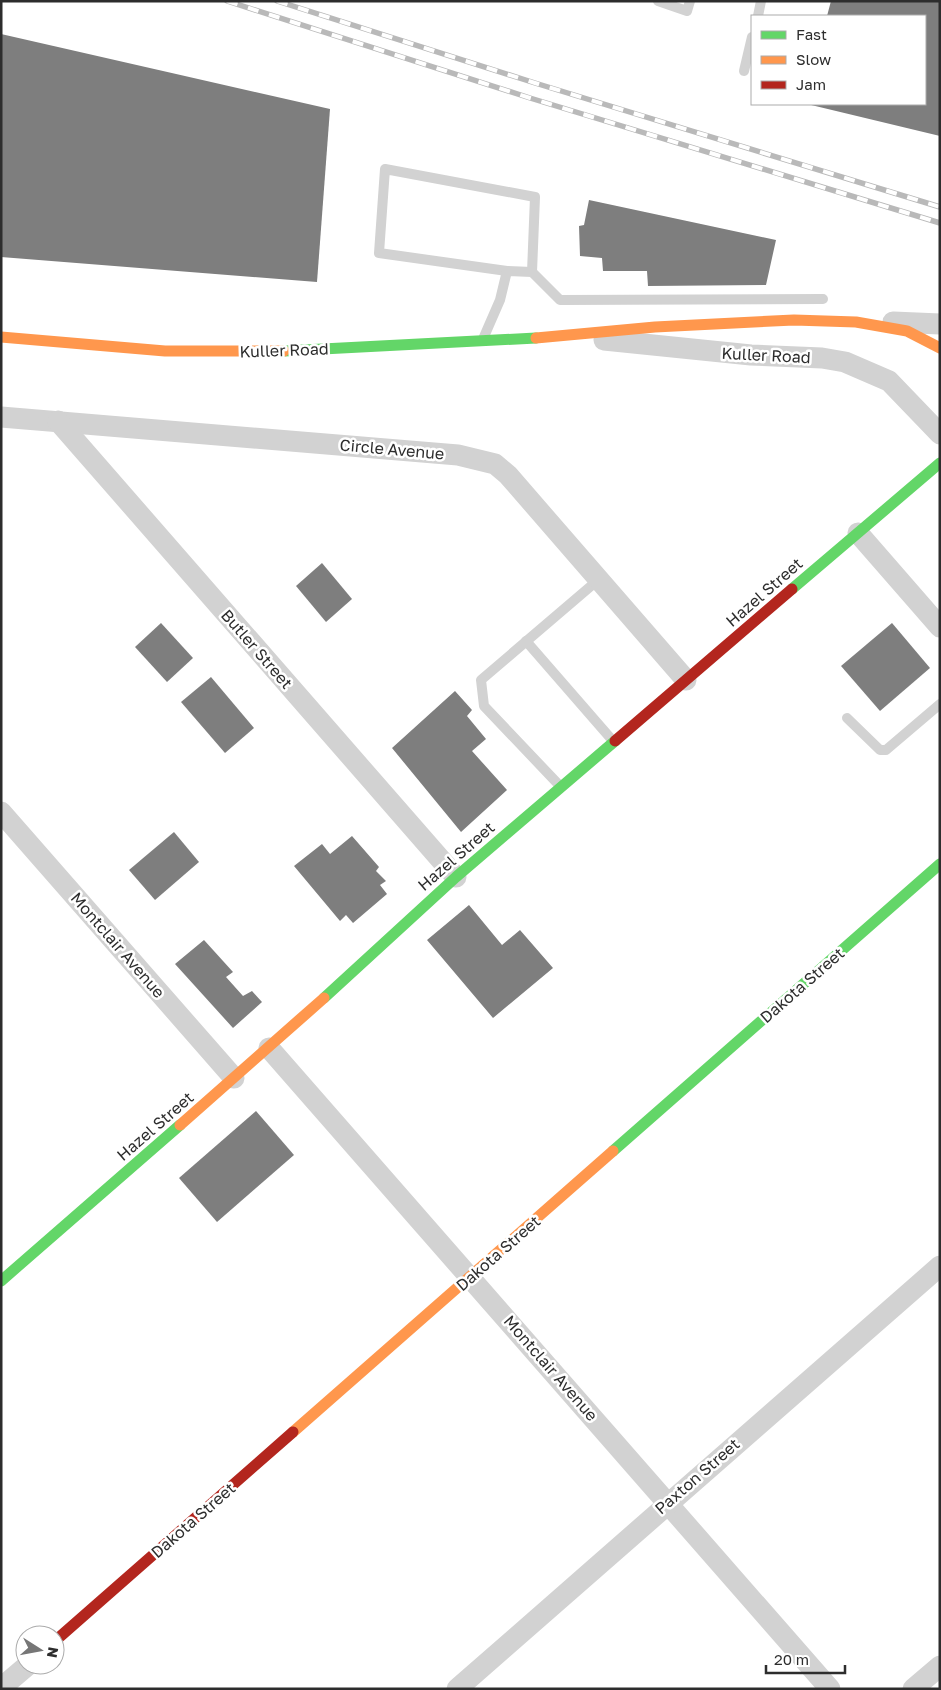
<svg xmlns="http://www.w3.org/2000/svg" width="941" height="1690" font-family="'Golos Text',sans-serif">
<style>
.building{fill:#7e7e7e}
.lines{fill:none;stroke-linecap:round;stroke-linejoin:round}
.lane{stroke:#d2d2d2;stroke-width:10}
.street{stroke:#d2d2d2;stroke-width:21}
.fast{stroke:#63d668;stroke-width:11}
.slow{stroke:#ff974d;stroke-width:11}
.jam{stroke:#b3261e;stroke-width:11}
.rail-casing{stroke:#b9b9b9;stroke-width:5.5}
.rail{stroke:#fff;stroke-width:4;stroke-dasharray:11;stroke-linecap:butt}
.labels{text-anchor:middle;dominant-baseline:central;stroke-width:5;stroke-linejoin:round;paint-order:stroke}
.street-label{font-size:16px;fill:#2d2d2d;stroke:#fff}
</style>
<rect width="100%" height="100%" fill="#fff"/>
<g class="building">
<polygon points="831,1 940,1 940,136 807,104 925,104 925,16 827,16"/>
<polygon points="1,34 330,109 317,282 1,257"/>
<polygon points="589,200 776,240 766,285 648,286 647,271 603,271 602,258 580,256 579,226 584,225"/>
<polygon points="322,563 352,599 326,622 296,586"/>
<polygon points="161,623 193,658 167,682 135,647"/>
<polygon points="892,623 930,668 880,711 841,666"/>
<polygon points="211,677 254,728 225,753 181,702"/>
<polygon points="455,691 472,710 467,716 486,739 472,751 507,790 461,832 392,748"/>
<polygon points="174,832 199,862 155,900 129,870"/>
<polygon points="352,836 379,867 376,871 386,881 380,885 387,894 353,923 346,915 340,921 294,866 322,844 330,854"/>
<polygon points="469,905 502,945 520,930 553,968 493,1018 427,940"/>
<polygon points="204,940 233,972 226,977 243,996 252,991 262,1002 233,1028 175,964"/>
<polygon points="256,1111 294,1155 217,1222 179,1178"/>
</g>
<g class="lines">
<g class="lane">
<polyline points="658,1 687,11 690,1"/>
<polyline points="758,16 761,1"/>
<polyline points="744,71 752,37"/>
<polyline points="507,271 379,253 385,169 535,197 532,272"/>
<polyline points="483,339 500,300 507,271 532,272 560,300 823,299"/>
<polyline points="526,641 613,741"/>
<polyline points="847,718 880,750 886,750 940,704"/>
<polyline points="560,786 484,706 481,680 598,580"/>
</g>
<g class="street">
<polyline points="893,322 940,324"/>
<polyline points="604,340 751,355 822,358 845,362 889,381 940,434"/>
<polyline points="1,417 458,455 495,464 508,475 686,680"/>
<polyline points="58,421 456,877"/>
<polyline points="858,533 940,627"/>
<polyline points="1,812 234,1078"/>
<polyline points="269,1048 830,1689"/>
<polyline points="1,1688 28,1665"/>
<polyline points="457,1689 940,1266"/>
<polyline points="913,1689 940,1666"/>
</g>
<g class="fast">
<polyline points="284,351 536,338"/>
<polyline points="792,589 940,463"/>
<polyline points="324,998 456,877 615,741"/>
<polyline points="613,1151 940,864"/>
<polyline points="1,1281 180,1125"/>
</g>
<g class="slow">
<polyline points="1,337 165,351 284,351"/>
<polyline points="536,338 655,327 794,320 856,322 907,331 940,348"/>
<polyline points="180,1125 324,998"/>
<polyline points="293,1432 613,1151"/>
</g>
<g class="jam">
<polyline points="615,741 792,589"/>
<polyline points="55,1641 293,1432"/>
</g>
<g class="rail-casing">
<g id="rail">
<polyline points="227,1 530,98 940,223"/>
<polyline points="277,1 535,83 940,207"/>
</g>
</g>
<use href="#rail" class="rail"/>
</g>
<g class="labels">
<g class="street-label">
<text transform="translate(284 350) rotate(-2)">Kuller Road</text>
<text transform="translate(766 355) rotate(3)">Kuller Road</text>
<text transform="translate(392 449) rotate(5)">Circle Avenue</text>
<text transform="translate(764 592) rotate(-41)">Hazel Street</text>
<text transform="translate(257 649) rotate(49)">Butler Street</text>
<text transform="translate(456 856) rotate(-41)">Hazel Street</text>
<text transform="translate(118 945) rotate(49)">Montclair Avenue</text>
<text transform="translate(802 985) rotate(-41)">Dakota Street</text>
<text transform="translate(155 1126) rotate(-41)">Hazel Street</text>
<text transform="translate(498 1253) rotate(-41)">Dakota Street</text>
<text transform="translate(551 1368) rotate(49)">Montclair Avenue</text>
<text transform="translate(697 1476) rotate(-41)">Paxton Street</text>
<text transform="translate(193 1520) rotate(-41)">Dakota Street</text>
</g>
</g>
<rect width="941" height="1690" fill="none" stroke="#2d2d2d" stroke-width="5"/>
<rect x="751" y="15" width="175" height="90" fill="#ffffff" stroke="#ababab"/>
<rect x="761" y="31" width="25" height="8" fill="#63d668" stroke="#ababab"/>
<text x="796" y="40" font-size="15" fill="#2d2d2d">Fast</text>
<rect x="761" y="56" width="25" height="8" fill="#ff974d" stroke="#ababab"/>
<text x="796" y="65" font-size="15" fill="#2d2d2d">Slow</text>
<rect x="761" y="81" width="25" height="8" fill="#b3261e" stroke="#ababab"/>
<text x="796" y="90" font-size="15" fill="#2d2d2d">Jam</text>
<g transform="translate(40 1650) rotate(101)"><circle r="24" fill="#ffffff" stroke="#ababab"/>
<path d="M0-4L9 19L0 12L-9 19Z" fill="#767676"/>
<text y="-8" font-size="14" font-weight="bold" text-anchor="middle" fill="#2d2d2d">N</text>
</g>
<path d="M766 1665v8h79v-8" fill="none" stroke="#2d2d2d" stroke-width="2.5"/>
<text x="774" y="1665" font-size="15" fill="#2d2d2d" stroke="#ffffff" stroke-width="4" paint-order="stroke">20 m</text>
</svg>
